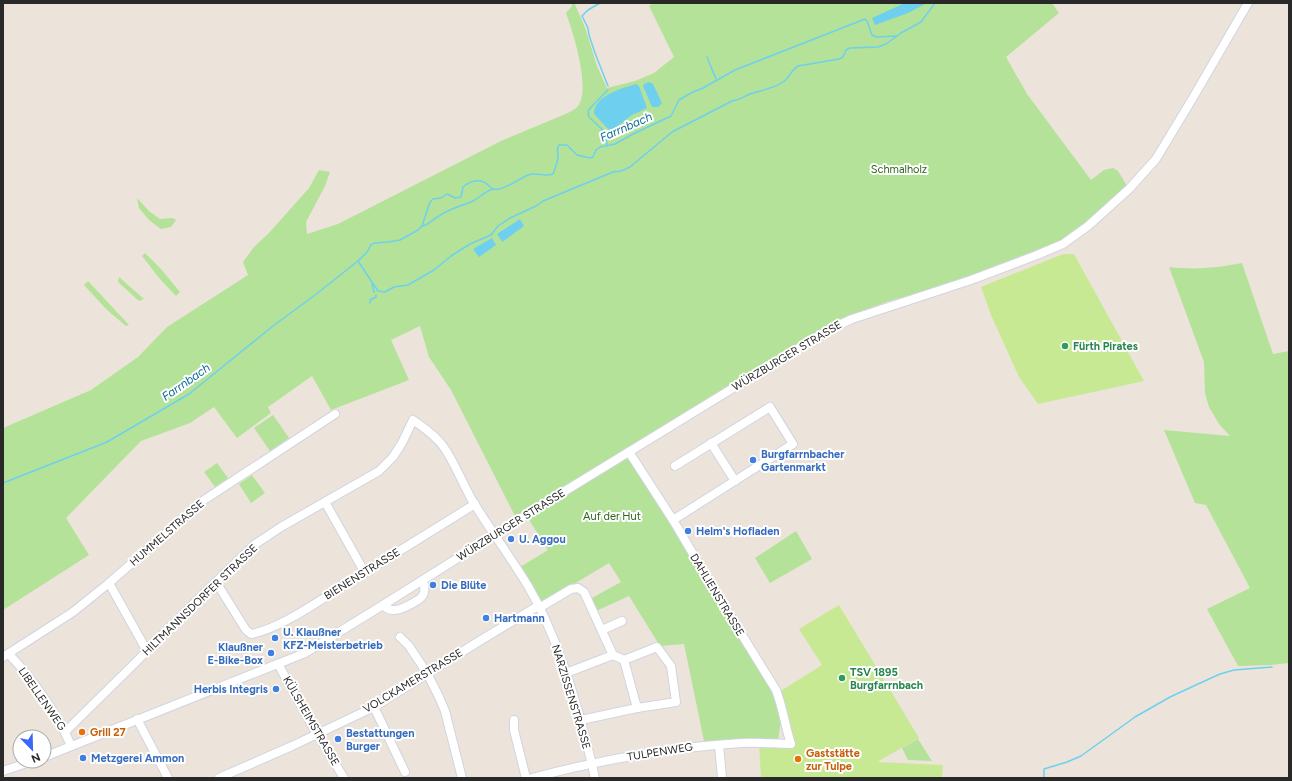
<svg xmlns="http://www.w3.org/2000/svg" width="1292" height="781" font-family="Figtree,sans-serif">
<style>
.green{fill:#b4e298}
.pitch{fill:#c8e993}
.water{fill:#6ed0ee}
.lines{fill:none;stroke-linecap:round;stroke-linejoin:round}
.stream{stroke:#6ed0ee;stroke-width:1.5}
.minor-casing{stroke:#d0d4e2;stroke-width:10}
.minor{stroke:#fff;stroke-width:8}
.leisure-dot{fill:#2e9e5b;stroke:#fff;stroke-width:1.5}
.shop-dot{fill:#3f7fe0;stroke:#fff;stroke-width:1.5}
.food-dot{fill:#e8710a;stroke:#fff;stroke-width:1.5}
.labels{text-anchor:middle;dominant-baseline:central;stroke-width:4;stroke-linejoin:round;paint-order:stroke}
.park-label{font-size:11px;fill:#2d661a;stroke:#fff}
.leisure-label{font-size:11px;font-weight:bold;fill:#27864d;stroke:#fff;text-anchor:start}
.street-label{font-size:11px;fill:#292929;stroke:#fff}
.shop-label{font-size:11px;font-weight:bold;fill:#366cbe;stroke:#fff;text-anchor:start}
.food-label{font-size:11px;font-weight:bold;fill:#c56008;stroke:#fff;text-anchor:start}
.water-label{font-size:12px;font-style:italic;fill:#0e6e99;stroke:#fff}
</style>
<rect width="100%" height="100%" fill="#ece4db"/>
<g class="green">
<path d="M571,3L575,4L586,30L597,66L607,88L635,81L654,73L674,57L649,6L653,3H1052L1059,13L1006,57L1027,94L1091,180L1104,170L1113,168L1118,171L1129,189L1062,242L974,277L886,302L835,322L802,341L736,383L627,450L687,546L773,694L781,721L778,740L704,741L684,644L660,646L629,596L596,611L590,599L621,582L609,563L542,603L520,567L548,550L526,515L517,520L451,390L429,357L420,326L391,340L409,380L331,410L312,376L268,407L271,413L237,438L214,407L190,423L141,441L66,518L89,555L3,610V428L91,390L138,357L167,327L248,275L243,262L254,247L269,233L309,188L319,170L330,172L325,186L306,222L307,234L338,224L501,141L568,113C571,111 576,109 578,106C591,88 573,32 566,13L572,6Z"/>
<polygon points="137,198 149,211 160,219 173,218 176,220 171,227 161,229 149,220 139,208"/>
<polygon points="145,253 160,268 180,292 176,296 160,279 142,256"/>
<path d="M1242,263L1273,354L1289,351V663L1271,665L1238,666L1207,609L1250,588L1206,505L1195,503L1164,430L1230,436L1219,424L1209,407L1205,393L1204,362L1169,267C1195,270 1216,268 1242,263Z"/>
<polygon points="119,277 144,299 139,301 118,282"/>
<polygon points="88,281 129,325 126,326 107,310 84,285"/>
<polygon points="273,415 289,438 270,451 254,428"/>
<polygon points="217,463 228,478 215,487 204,472"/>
<polygon points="252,475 265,493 251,503 239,484"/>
<polygon points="796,531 812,559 770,583 755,558"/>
<polygon points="918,739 932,761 908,760 902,748"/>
</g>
<g class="pitch">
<polygon points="1063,254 1074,254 1144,381 1038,404 1019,377 991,315 981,287"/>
<polygon points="839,605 919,738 877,762 943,765 942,778 761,778 759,745 786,745 787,721 779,692 822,665 799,629"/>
</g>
<g class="water">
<polygon points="905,3 927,3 908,13 875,25 872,18"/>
<polygon points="649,82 653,84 662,103 658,107 652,107 643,86 644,84"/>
<path d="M636,84L639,86L647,108L632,115L612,130H609L594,114C593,96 623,88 636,84Z"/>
<polygon points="520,219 524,226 502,242 497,234"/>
<polygon points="492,238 496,245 479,257 473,249"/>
</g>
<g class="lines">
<g class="stream">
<polyline points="600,3 588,10 582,16 588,28 589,35 595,53 608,86"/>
<polyline points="707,57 716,79"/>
<polyline points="607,146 606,133 589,117 588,111 594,104 608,90"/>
<path d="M423,226C430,224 433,219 439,216C449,209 461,206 471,202C480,198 483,192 493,189"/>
<path d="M358,261L378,291L385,292L394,287L408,285L434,270L451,256L470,244L491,235L498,226L510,218L536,206L543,201L613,172L621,171L630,167L672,132L732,101C739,100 743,97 750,94C759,91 775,88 783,82C789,79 790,71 798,66L839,59L843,57L846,50L850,48L878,47L886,44L901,33L921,22L935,3"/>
<polyline points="372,284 374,292"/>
<polyline points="370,303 370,300 376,297 376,295"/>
<path d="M3,483L107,442L189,394L273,326L315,295L358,261L367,252L371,245L374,243L388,242L400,240L418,230L422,226L430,202L433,199L441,198L447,194L455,198L461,197L463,187C470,181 477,178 486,183C488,185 491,188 493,189C502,192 520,178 528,175C537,172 544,177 553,174C555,169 558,161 558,156C558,151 556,150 559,145H567L577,155L590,158L593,157L596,150L600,147L615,144L633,134L671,116L679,100L691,93L703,88L735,70L860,21L865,19L867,21L872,35L876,37L897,36"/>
<polyline points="1044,778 1044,769 1067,762 1081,756 1135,717 1170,697 1198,684 1220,674 1234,670 1272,667"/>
</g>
<g class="minor-casing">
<g id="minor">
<polyline points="711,443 735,481"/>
<polyline points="325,502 365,573"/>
<polyline points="673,520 793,444 770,407 675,466"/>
<path d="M216,582L246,630L251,634C278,629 311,606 335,591C381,562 428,533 475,504"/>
<polyline points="109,583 147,651"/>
<path d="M383,605C392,615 404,608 413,603C416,601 421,599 423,595C426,590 424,585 423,580"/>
<polyline points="539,608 571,589 578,588 584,592 613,655 624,660 637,708"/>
<polyline points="602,630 622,621"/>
<polyline points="400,637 409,646 427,673 439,697 445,711 462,778"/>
<path d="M9,654C32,679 59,715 71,746"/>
<polyline points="3,657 73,612 109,583 204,500 335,414"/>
<polyline points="278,664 317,734 344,778"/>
<polyline points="566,673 613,655"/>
<polyline points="374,707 405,772"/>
<polyline points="137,719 168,778"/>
<polyline points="514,720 514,730 526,778"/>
<polyline points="581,720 637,708 676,702 671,666 657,647 624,660"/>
<path d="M65,732L135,663L191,606L254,545L281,527L379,471L393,457L402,443L413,420C424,428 435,435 443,446C456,464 463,486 475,505C492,532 511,558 528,586C561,642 581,715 595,778"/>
<polyline points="719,745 722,778"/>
<polyline points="44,757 305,653 383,605 547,502 828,330 852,319 971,280 1037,255 1063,244 1088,226 1129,189 1156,159 1194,96 1248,3"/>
<polyline points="3,771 33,761"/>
<polyline points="219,778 292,746 374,707 481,640 538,606"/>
<path d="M532,778C600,760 671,747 742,743C758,742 775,744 791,744C785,726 783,708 776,690L715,591L673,520L629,452"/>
</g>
</g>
<use href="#minor" class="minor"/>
</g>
<g class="leisure-dot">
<circle cx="1065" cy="346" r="4"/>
<circle cx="842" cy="678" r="4"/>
</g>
<g class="shop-dot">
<circle cx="753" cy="460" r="4"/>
<circle cx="688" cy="531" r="4"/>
<circle cx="511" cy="539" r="4"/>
<circle cx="433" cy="585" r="4"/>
<circle cx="486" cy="618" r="4"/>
<circle cx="275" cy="638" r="4"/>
<circle cx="271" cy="653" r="4"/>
<circle cx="276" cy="689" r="4"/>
<circle cx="338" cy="739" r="4"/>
<circle cx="83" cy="758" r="4"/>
</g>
<g class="food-dot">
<circle cx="82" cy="732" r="4"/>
<circle cx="798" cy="759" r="4"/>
</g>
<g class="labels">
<g class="park-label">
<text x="899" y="169">Schmalholz</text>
<text x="612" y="516">Auf der Hut</text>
</g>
<g class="leisure-label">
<text x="1073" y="346">Fürth Pirates</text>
<text x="850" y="672">TSV 1895<tspan x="850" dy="13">Burgfarrnbach</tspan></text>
</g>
<g class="street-label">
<text transform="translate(787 356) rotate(-31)">WÜRZBURGER STRASSE</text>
<text transform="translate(511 525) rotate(-32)">WÜRZBURGER STRASSE</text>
<text transform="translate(167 533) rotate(-41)">HUMMELSTRASSE</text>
<text transform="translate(362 574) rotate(-32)">BIENENSTRASSE</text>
<text transform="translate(717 595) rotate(59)">DAHLIENSTRASSE</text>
<text transform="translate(200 600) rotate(-44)">HILTMANNSDORFER STRASSE</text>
<text transform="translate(413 681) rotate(-31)">VOLCKAMERSTRASSE</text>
<text transform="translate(571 697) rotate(73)">NARZISSENSTRASSE</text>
<text transform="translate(42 699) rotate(55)">LIBELLENWEG</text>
<text transform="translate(311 721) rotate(60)">KÜLSHEIMSTRASSE</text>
<text transform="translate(660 752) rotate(-9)">TULPENWEG</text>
</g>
<g class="shop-label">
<text x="761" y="454">Burgfarrnbacher<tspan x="761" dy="13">Gartenmarkt</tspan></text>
<text x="696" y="531">Helm's Hofladen</text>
<text x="519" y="539">U. Aggou</text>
<text x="441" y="585">Die Blüte</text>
<text x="494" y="618">Hartmann</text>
<text x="283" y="632">U. Klaußner<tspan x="283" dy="13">KFZ-Meisterbetrieb</tspan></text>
<text x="263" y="647" text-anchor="end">Klaußner<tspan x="263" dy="13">E-Bike-Box</tspan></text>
<text x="268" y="689" text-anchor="end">Herbis Integris</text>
<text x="346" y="733">Bestattungen<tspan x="346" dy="13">Burger</tspan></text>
<text x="91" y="758">Metzgerei Ammon</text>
</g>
<g class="food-label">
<text x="90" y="732">Grill 27</text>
<text x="806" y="753">Gaststätte<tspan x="806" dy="13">zur Tulpe</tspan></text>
</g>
<g class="water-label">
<text transform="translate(626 127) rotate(-24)">Farrnbach</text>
<text transform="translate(186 382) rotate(-35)">Farrnbach</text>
</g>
</g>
<rect width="1292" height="781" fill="none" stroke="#292929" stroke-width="8"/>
<g transform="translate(32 749) rotate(157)"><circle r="19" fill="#ffffff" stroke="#a9a9a9"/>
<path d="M0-3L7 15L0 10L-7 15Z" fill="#3b66f9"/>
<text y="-6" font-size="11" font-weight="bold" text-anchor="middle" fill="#292929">N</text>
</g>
</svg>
